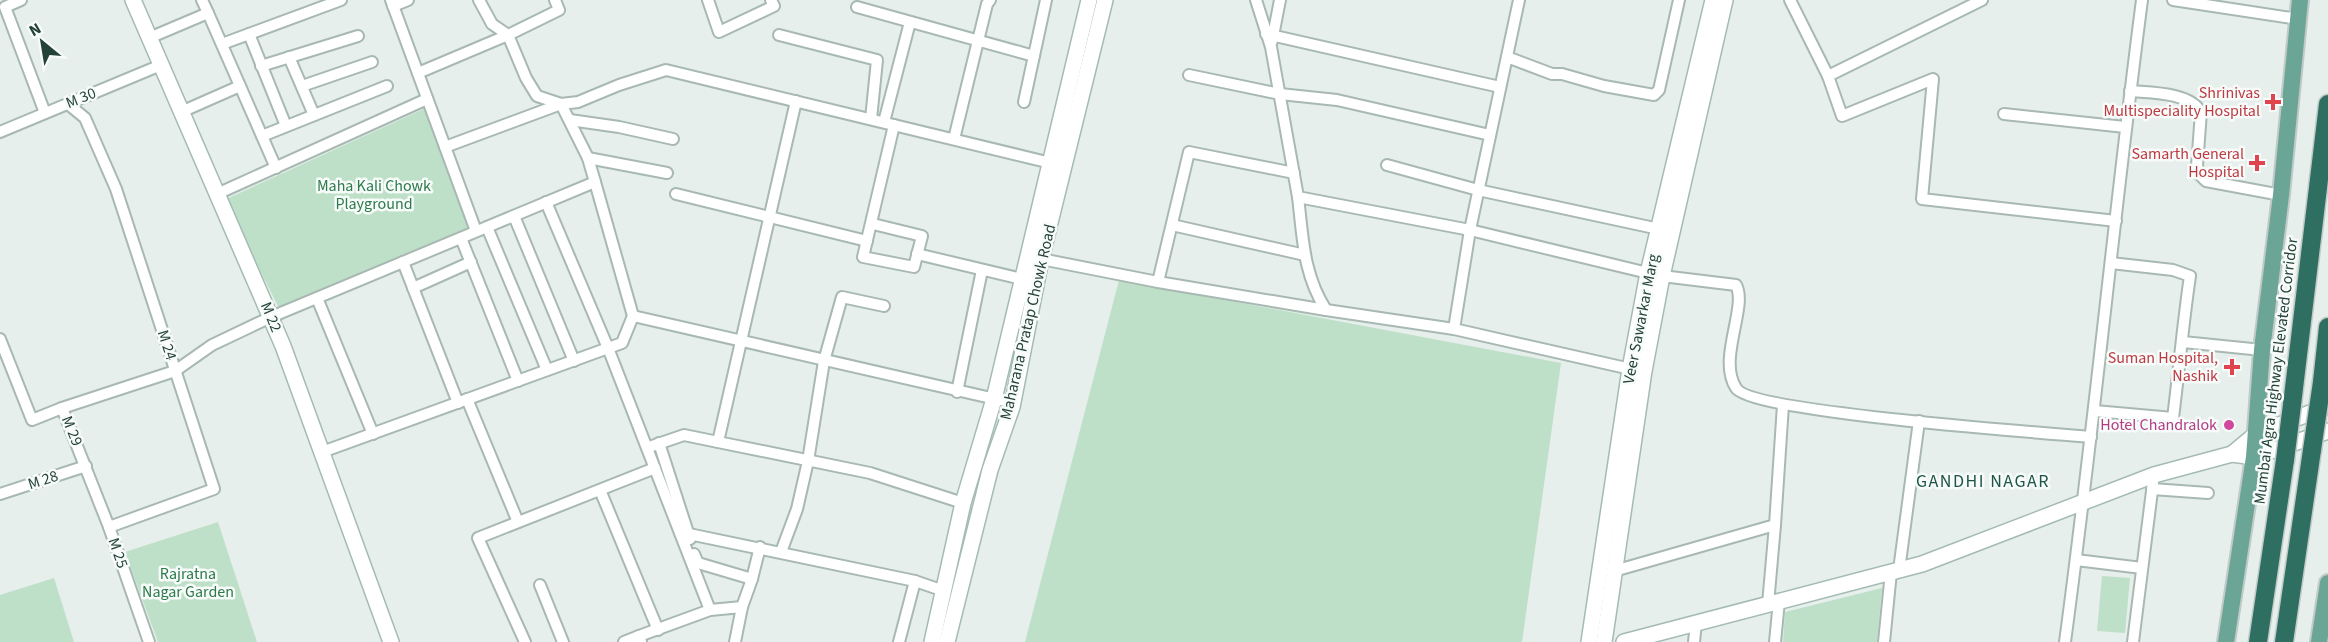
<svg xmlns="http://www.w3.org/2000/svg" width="2328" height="642" font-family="'Source Sans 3',sans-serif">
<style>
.green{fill:#bfe0c8}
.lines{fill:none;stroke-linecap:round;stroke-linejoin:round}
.street-casing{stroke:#a8b8b2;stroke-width:14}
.secondary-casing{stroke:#a4bbb3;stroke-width:18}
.primary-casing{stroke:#c2cac8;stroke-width:20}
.highway-casing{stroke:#c2cac8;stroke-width:21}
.street{stroke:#fff;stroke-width:10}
.secondary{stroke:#fff;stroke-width:15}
.primary{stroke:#6aa596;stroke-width:16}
.highway{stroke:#2f6f62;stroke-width:18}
.highway-bridge-casing{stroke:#c2cac8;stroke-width:21;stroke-linecap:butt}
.highway-bridge{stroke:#2f6f62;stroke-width:18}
.health-dot{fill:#e0444e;stroke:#f7fbf9;stroke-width:2}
.hotel-dot{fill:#d1479c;stroke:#f7fbf9;stroke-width:2}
.labels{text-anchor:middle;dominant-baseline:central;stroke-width:5;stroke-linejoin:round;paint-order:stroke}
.health-label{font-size:16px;fill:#be3a42;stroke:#f7fbf9;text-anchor:end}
.street-label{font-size:16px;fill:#24423a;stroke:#f7fbf9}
.park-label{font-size:16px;fill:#2d7a4b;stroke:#f7fbf9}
.hotel-label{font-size:16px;fill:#b23c85;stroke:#f7fbf9;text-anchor:end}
.neighbourhood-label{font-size:18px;letter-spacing:1.5px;fill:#1f5548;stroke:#f7fbf9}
</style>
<rect width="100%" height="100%" fill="#e6efeb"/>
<g class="green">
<polygon points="428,107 470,227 279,308 224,200"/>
<polygon points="1119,280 1561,363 1522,642 1025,642"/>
<polygon points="218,522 257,642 158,642 125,552"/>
<polygon points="2102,576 2130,578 2125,633 2097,631"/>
<polygon points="54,578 74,642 0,642 0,595"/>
<polygon points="1882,588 1877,642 1783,642 1785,612"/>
</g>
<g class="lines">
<g class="street-casing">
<g id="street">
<polyline points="21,0 5,7 45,113"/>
<polyline points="202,0 208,13"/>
<polyline points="391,0 476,231"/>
<polyline points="479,0 492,24 508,35"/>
<polyline points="555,0 559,10 508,35 526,78 537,96 561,104"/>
<polyline points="708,0 719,32 774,6 771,0"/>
<polyline points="1256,0 1271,47 1298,197 1470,230 1648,273"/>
<polyline points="1519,0 1470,230 1454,329 1635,370"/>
<polyline points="1790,0 1828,76 1982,0"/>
<polyline points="2173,0 2298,19"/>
<polyline points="393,6 408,0"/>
<polyline points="857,7 1034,56"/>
<polyline points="249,34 286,126"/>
<polyline points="1266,34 1500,87"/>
<polyline points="779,35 877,60 871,119"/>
<polyline points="149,38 208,13 276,168"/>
<polyline points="1272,41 1280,0"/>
<polyline points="222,44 341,0"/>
<polyline points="289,57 314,115"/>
<polyline points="1507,57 1552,74 1562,74 1604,86 1654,95 1659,90 1679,0"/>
<polyline points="261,66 358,36"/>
<polyline points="418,73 508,35"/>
<polyline points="1189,75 1280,94 1337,100 1490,135"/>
<polyline points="1828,76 1842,116 1933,79 1922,199 2116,221"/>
<polyline points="302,86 372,62"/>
<path d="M2130,91C2151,93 2189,92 2201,112L2197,166L2199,174L2206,181L2281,195"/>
<polyline points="796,101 718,442 870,473 963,503"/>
<polyline points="1024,102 1046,0"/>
<polyline points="68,104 85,118 116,189 214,489 109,527"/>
<polyline points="181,112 240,86"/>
<polyline points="2004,114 2125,127"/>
<polyline points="570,120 619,127 673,139"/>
<polyline points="884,122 910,22"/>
<polyline points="0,132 161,65"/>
<polyline points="262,136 387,86"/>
<polyline points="954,139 987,4 990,0"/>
<polyline points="445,147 561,104"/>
<polyline points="588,158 667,173"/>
<polyline points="1387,165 1478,190 1659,229"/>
<polyline points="595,182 588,158 561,104 578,102 619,85 666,70 1055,164"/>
<polyline points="217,194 427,99"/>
<polyline points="676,194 867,241"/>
<path d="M1298,197C1303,238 1303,274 1326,310L1454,329"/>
<polyline points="546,202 608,348 710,610 639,636"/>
<polyline points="514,216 574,361"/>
<polyline points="873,224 922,236 914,267 863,257 894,125"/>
<polyline points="1172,225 1305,255"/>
<polyline points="487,227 547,370"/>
<polyline points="461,238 518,381"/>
<polyline points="917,254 1022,279"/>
<polyline points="1036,258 1158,282 1326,310"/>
<polyline points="403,262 458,403"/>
<path d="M1662,276L1736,285C1748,307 1717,359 1736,388C1750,412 2046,433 2091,437"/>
<polyline points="1158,282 1189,152 1294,173"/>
<polyline points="413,288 471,262"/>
<polyline points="317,298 373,434"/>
<polyline points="0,339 32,420 62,408 109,527 149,642"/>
<polyline points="2183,342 2262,350"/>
<polyline points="957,392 982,270"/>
<polyline points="467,399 518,522"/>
<polyline points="62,408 175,371 212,345 271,317 595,182 633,316 1013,403"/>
<path d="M2095,411L2173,418C2179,370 2183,323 2190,276L2173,270L2111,263"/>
<polyline points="659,443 690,539"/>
<polyline points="652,446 684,435 718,442"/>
<polyline points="322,452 622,343 633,316"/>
<polyline points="2152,489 2208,493"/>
<polyline points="600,490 658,630"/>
<polyline points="0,494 86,466"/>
<polyline points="689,534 915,581 944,591"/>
<polyline points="781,552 797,509 808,461 824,361 842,297 884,306"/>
<polyline points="694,554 698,563 752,579 742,607"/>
<polyline points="2076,560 2142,568"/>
<polyline points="1899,570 1919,421"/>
<polyline points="1614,571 1775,525 1783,405"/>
<polyline points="752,579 760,547"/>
<polyline points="540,585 563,642"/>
<polyline points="1768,604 1775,525"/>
<polyline points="710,610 742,607 735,642"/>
<polyline points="525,642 478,538 655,468"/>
<polyline points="624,642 639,636 641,642"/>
<polyline points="899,642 915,581"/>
<polyline points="1694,642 1696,623"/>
<polyline points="1775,642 1779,601"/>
<polyline points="1884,642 1891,572"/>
<path d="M2065,642C2094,428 2114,214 2142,0"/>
<polyline points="2133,642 2154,475"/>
</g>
</g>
<g class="secondary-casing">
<g id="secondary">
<polyline points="133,0 283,346 391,642"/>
<polyline points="2232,454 2256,434 2328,406"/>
<polyline points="932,642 963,503 994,399 1089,0"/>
<polyline points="947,642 990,470 1012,407 1041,259 1105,0"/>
<polyline points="1589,642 1630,369 1648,273 1713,0"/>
<polyline points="1604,642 1644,371 1662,276 1725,0"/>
<polyline points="1624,642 1922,564 2154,475 2232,454 2254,457 2328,431"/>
</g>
</g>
<g class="primary-casing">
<g id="primary">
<polyline points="2226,642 2254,457 2262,350 2281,195 2300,0"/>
<polyline points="2319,642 2328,583"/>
</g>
</g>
<g class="highway-casing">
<g id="highway">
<polyline points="2322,382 2328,327"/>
<polyline points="2292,405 2328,104"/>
<polyline points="2258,642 2285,460"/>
<polyline points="2284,642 2312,450"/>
</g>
</g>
<use href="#street" class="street"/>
<use href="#secondary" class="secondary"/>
<use href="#primary" class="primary"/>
<use href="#highway" class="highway"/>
<g class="highway-bridge-casing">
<g id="highway-bridge">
<polyline points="2312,450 2322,382"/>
<polyline points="2285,460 2292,405"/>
</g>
</g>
<use href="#highway-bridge" class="highway-bridge"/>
</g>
<g class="health-dot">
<path d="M2270 93h6v6h6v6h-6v6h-6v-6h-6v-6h6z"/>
<path d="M2254 154h6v6h6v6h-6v6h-6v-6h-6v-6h6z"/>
<path d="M2229 358h6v6h6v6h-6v6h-6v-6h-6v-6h6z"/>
</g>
<circle class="hotel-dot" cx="2229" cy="425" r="6"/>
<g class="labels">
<g class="health-label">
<text x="2260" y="93">Shrinivas<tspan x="2260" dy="18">Multispeciality Hospital</tspan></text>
<text x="2244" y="154">Samarth General<tspan x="2244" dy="18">Hospital</tspan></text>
<text x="2218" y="358">Suman Hospital,<tspan x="2218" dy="18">Nashik</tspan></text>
</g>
<g class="street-label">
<text transform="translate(81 98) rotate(-22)">M 30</text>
<text transform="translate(271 317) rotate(67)">M 22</text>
<text transform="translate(1641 319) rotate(-79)">Veer Sawarkar Marg</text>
<text transform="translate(1028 322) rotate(-77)">Maharana Pratap Chowk Road</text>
<text transform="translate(167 345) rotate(72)">M 24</text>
<text transform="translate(2276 371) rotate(-83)">Mumbai Agra Highway Elevated Corridor</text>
<text transform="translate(72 431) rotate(68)">M 29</text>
<text transform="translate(43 480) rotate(-18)">M 28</text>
<text transform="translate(118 553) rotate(71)">M 25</text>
</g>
<g class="park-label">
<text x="374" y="186">Maha Kali Chowk<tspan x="374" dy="18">Playground</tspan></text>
<text x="188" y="574">Rajratna<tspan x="188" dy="18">Nagar Garden</tspan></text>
</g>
<g class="hotel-label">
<text x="2217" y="425">Hotel Chandralok</text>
</g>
<g class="neighbourhood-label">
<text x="1983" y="481">GANDHI NAGAR</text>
</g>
</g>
<g transform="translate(42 42) rotate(330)" stroke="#f7fbf9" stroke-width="4.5" paint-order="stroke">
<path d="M0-4.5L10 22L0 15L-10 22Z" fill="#24423a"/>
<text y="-9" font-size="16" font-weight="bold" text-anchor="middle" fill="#24423a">N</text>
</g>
</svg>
